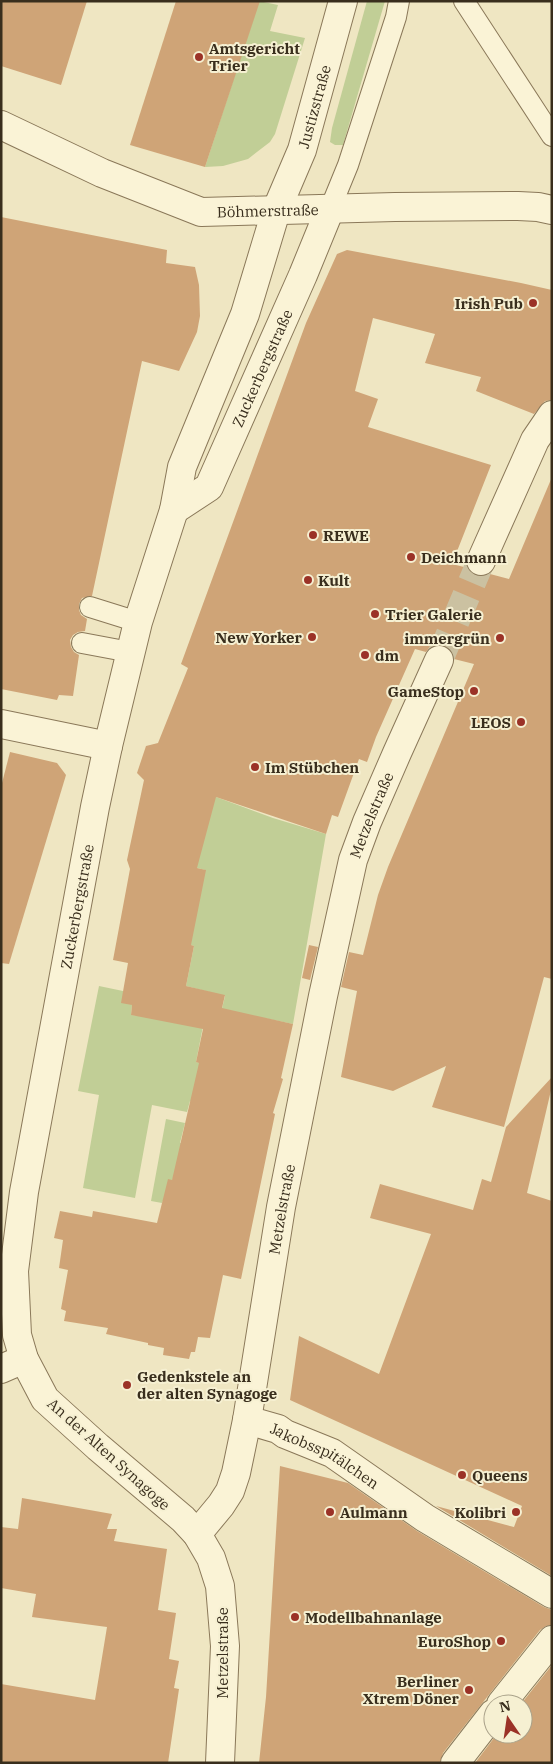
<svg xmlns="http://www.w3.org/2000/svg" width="553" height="1764" font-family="'IBM Plex Serif',serif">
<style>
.green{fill:#c1ce96}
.building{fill:#cfa477}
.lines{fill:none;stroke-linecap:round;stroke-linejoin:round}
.street-tunnel{stroke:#cbc1a1;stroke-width:28;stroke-dasharray:28 14;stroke-linecap:butt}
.lane-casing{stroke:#8a7859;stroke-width:22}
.street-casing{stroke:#8a7859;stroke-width:30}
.lane{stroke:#faf3d6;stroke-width:20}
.street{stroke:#faf3d6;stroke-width:28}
.poi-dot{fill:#9b3227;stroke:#f6f0d2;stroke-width:2}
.labels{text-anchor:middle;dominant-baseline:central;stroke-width:4;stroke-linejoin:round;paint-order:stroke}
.poi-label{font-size:15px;font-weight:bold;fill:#392e1d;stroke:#f6f0d2;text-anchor:start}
.street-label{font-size:15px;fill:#392e1d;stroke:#f6f0d2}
</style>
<rect width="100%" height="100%" fill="#efe6c2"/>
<g class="green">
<polygon points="259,1 278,5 270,31 305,38 275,134 270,142 248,159 223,166 205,167"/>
<polygon points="367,1 385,1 343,145 335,145 330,142 332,128"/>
<polygon points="200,791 273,818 326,834 293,1024 264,1018 218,1025 225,996 186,986 194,946 190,945 205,870 194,867"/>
<polygon points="99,986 123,991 132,1005 131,1015 204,1021 196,1062 212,1065 203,1103 190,1101 187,1112 152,1105 135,1198 83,1188 99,1095 78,1091"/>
<polygon points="166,1119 185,1123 180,1143 188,1144 162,1203 151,1201"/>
</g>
<g class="building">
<polygon points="1,1 87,1 61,85 1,66"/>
<polygon points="176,1 260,1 205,167 130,145"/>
<polygon points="1,217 167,250 166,263 195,267 199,285 200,316 197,332 179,371 142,361 92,596 82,598 79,604 79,610 81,615 87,619 85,631 78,632 73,635 70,640 71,647 74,652 79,655 73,696 59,695 57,700 1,689"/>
<polygon points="347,250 521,283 552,290 552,400 545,401 534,414 476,391 481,377 425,363 435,334 373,318 355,391 378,399 368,427 491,465 452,564 468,568 475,575 483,576 490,574 509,579 552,477 552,979 544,977 504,1127 432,1107 446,1066 393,1091 341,1077 357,991 341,987 349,952 363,955 378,895 388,867 474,664 454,659 452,651 446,646 437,645 430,647 426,652 415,649 376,737 367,762 359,759 338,817 332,815 326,834 216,797 197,868 206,870 191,945 194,946 186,986 225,995 222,1008 293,1024 281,1078 283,1079 273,1113 275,1114 241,1279 223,1275 210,1338 198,1337 195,1352 191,1352 189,1359 163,1355 164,1348 148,1345 148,1343 106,1334 108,1328 64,1321 66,1311 61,1309 68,1270 59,1268 63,1240 54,1238 60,1211 92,1217 93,1211 157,1223 168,1179 172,1180 199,1063 196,1062 203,1029 131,1015 132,1005 121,1003 128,963 113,960 130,869 127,860 144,780 137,773 146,746 158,743 188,668 181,664 306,323 337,254"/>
<polygon points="10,752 57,763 66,775 9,964 1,963 1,787"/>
<polygon points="309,945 318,947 310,980 302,978"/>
<polygon points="552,1077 552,1086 527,1193 552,1201 552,1576 436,1506 514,1527 522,1506 290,1400 299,1336 379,1374 431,1234 370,1218 380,1184 473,1210 482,1179 491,1182 506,1127"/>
<polygon points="280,1466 348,1483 417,1531 544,1607 552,1610 552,1625 546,1626 540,1630 443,1753 440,1763 259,1763 266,1697"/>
<polygon points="22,1498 112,1514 107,1529 117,1529 114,1541 167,1549 158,1610 176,1613 169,1659 179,1661 174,1688 179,1689 168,1763 1,1763 1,1684 95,1700 107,1627 32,1617 36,1594 1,1588 1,1527 18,1529"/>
<polygon points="552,1665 552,1763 475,1763 497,1734 523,1734 523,1704 521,1704"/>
</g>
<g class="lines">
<polyline class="street-tunnel" points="439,660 481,561"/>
<g class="lane-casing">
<g id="lane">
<polyline points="464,1 552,136"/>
<polyline points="330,209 348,165 396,17 399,1"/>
<polyline points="90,607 138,622"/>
<polyline points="82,643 130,652"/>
</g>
</g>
<g class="street-casing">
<g id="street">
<path id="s1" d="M1,125L102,173L201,212L395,207L518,206L538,207L552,210"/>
<path id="s2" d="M174,510L209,487L303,275L330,209"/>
<polyline points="481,561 535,440 552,415"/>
<polyline points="1,724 108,746"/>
<polyline points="1,1369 24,1359"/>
<path id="s3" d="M247,1420L278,1429L285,1434L332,1453L425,1518L552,1594"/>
<path id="s4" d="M197,1534L221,1505L230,1491L236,1473L247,1420L281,1207L323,996L353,860L367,822L397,753L439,660"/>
<polyline points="501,1704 552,1640"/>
<path id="s5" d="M220,1763L225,1646L220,1586L211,1558L197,1534L183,1519L98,1447L45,1399L24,1359L17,1335L14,1271L24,1192L95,807L108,746L138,622L174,510L182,467L245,314L276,211L302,150L343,1"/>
<polyline points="455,1763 493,1714"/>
</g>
</g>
<use href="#lane" class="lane"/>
<use href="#street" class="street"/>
</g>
<g class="poi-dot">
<circle cx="199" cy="57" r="5"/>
<circle cx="533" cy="303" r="5"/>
<circle cx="313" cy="535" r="5"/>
<circle cx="411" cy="557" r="5"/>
<circle cx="308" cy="580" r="5"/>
<circle cx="375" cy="614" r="5"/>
<circle cx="312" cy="637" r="5"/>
<circle cx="500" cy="638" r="5"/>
<circle cx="365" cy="655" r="5"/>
<circle cx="474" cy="691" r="5"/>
<circle cx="521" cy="722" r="5"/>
<circle cx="255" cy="767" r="5"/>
<circle cx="127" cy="1385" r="5"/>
<circle cx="462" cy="1475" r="5"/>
<circle cx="330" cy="1512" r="5"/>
<circle cx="516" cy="1512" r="5"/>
<circle cx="295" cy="1617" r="5"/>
<circle cx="501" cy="1641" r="5"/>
<circle cx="469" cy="1690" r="5"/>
</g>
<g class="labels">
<g class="poi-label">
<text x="209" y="48">Amtsgericht<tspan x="209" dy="17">Trier</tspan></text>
<text x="523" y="303" text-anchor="end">Irish Pub</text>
<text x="323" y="535">REWE</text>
<text x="421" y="557">Deichmann</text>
<text x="318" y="580">Kult</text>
<text x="385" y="614">Trier Galerie</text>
<text x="302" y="637" text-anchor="end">New Yorker</text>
<text x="490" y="638" text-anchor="end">immergrün</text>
<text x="375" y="655">dm</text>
<text x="464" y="691" text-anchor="end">GameStop</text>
<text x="511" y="722" text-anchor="end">LEOS</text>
<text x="265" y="767">Im Stübchen</text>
<text x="137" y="1376">Gedenkstele an<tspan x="137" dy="17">der alten Synagoge</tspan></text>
<text x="472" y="1475">Queens</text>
<text x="340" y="1512">Aulmann</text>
<text x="506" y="1512" text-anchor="end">Kolibri</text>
<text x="305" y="1617">Modellbahnanlage</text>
<text x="491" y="1641" text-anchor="end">EuroShop</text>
<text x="459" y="1681" text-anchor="end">Berliner<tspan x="459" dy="17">Xtrem Döner</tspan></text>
</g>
<g class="street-label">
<text stroke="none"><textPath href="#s5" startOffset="1779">Justizstraße</textPath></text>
<text stroke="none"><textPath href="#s1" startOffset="285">Böhmerstraße</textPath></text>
<text stroke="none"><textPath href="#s2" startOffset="172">Zuckerbergstraße</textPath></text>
<text stroke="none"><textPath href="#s4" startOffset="746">Metzelstraße</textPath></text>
<text stroke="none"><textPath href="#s5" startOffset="942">Zuckerbergstraße</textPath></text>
<text stroke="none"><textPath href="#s4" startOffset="341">Metzelstraße</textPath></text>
<text transform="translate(109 1454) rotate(42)">An der Alten Synagoge</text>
<text stroke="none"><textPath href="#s3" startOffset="86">Jakobsspitälchen</textPath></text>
<text transform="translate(222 1653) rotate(-90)">Metzelstraße</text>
</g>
</g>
<rect width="553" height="1764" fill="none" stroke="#392e1d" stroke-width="5"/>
<g transform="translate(508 1719) rotate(347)"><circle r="24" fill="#f6f0d2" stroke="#aaa28a"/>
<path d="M0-4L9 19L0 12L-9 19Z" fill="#9b3227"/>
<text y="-8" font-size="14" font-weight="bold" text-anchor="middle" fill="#392e1d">N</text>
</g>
</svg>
